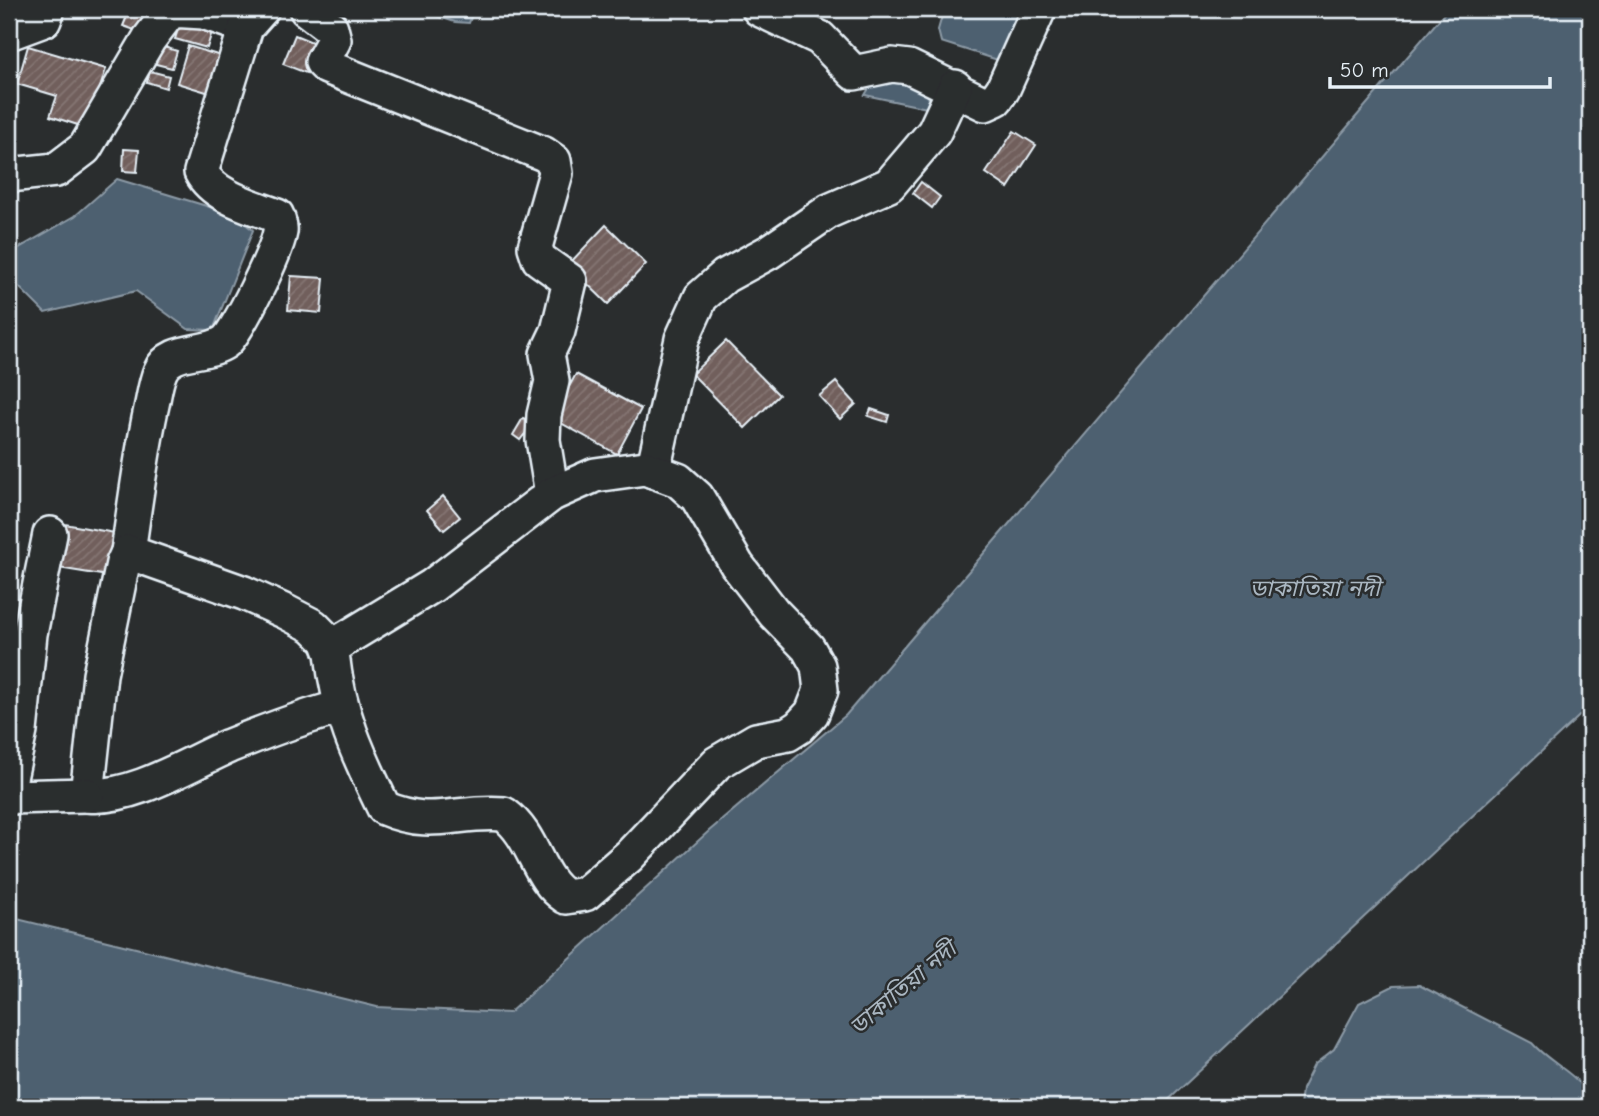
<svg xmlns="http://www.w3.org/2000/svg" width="1599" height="1116" font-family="'Comic Neue','Noto Sans Bengali',sans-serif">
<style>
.water{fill:#4e6070;stroke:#8c9aa6;stroke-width:2}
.building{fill:url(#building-hatch);stroke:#e8f1f8;stroke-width:2}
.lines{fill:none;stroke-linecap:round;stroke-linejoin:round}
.street-casing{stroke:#e8f1f8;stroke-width:38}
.street{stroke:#2a2d2e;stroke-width:33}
.labels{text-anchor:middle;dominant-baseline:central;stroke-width:5;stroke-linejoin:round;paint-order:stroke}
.water-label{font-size:23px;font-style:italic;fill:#aab7c2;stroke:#2a2d2e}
</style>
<defs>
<pattern id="building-hatch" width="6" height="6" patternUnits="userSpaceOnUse" patternTransform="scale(1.75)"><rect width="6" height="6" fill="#715f5c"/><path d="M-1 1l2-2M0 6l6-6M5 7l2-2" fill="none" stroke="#857674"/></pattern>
</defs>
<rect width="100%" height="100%" fill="#2a2d2e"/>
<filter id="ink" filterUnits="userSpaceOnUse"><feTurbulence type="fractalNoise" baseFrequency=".0143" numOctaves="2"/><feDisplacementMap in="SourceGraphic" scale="14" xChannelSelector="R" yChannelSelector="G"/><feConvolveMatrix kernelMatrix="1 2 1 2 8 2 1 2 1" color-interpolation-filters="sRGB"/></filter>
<g filter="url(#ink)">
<g class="water">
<polygon points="414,9 474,9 469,23 455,22"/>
<polygon points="944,9 1019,9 1021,34 1001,61 941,42 938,30"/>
<polygon points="1448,9 1590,9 1590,706 1161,1107 9,1107 9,917 377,1007 509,1013 709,831 846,715"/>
<polygon points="877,75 930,89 927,108 865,95"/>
<polygon points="117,179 233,214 253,230 213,330 188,329 136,291 45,313 9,277 14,251 75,216"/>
<path d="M1419,985L1532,1043C1549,1063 1579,1074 1589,1097L1586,1107H1300L1302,1089L1314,1065L1334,1049L1359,1003L1393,986Z"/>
</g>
<g class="building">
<polygon points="130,9 159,9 149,35 123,26"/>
<polygon points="182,16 214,25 207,48 175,39"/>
<polygon points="295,35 317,44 306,73 283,64"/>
<polygon points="157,45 177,51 172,68 152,63"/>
<polygon points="28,46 106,69 87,128 50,116 57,96 17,84"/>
<polygon points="188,46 224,57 213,94 177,83"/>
<polygon points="150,71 169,76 166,88 147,82"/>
<polygon points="1014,131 1036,145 1008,188 986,173"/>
<polygon points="124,149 139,150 137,172 123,171"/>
<polygon points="921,182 940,197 932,208 913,193"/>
<polygon points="606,225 646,264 608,304 568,265"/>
<polygon points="291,276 324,278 321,313 288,310"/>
<polygon points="726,341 779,395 745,428 692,374"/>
<polygon points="576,374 641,409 617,454 552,418"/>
<polygon points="836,382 856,404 840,419 819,396"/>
<polygon points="871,409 889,415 887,422 868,416"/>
<polygon points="523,418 533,423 520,440 513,435"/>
<polygon points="443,496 460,517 444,530 427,510"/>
<polygon points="59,523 115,533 108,576 52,567"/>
</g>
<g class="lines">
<g class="street-casing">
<g id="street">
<polyline points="306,9 331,28 334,40 322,62 327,67 544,154 554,161 556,173 535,247 539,259 570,281 558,331 547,354 552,381 544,415 543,440 552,494"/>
<polyline points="759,9 820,38 854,73 892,65 909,67 985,104 996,99 1003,89 1039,9"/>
<polyline points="9,33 44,20 48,9"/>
<polyline points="9,175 56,170 85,148 149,39 171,10 203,12 246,27"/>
<polyline points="653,471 682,339 701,297 725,276 769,252 829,211 889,185 934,132 955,87"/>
<path d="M128,552C135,504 141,456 151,409C154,397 155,384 160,372C170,347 205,356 225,342C238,332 277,250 280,232C281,227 279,222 277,216C252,206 214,197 201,172L246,27L262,9"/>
<path d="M330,648L432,586L552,494L595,475L645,468L678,480L697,497L737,565L774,613L808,648L818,666L821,690L812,713L799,727L788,734L756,740L717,763L629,856L585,894L566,897C536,878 535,837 504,814C456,810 433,829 384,808C358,755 338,712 332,653L327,640L313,626L286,612L244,593L128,552L123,563L100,675L87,795C131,800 190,763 229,746C266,731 303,717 341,707"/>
<polyline points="9,783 20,731 30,634 50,534"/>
<polyline points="9,797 87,795"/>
</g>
</g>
<use href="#street" class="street"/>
</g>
</g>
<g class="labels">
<g class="water-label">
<text x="1315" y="588">ডাকাতিয়া নদী</text>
<text transform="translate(903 988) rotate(-40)">ডাকাতিয়া নদী</text>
</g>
</g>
<rect width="1599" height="1116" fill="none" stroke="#2a2d2e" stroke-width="35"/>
<rect x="18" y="18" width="1564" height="1081" fill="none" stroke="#e8f1f8" stroke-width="2.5" filter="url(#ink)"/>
<path d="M1330 77v10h220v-10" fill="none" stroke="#e8f1f8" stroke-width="3.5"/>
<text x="1340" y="77" font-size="21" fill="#e8f1f8" stroke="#2a2d2e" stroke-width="5" paint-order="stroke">50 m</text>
</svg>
